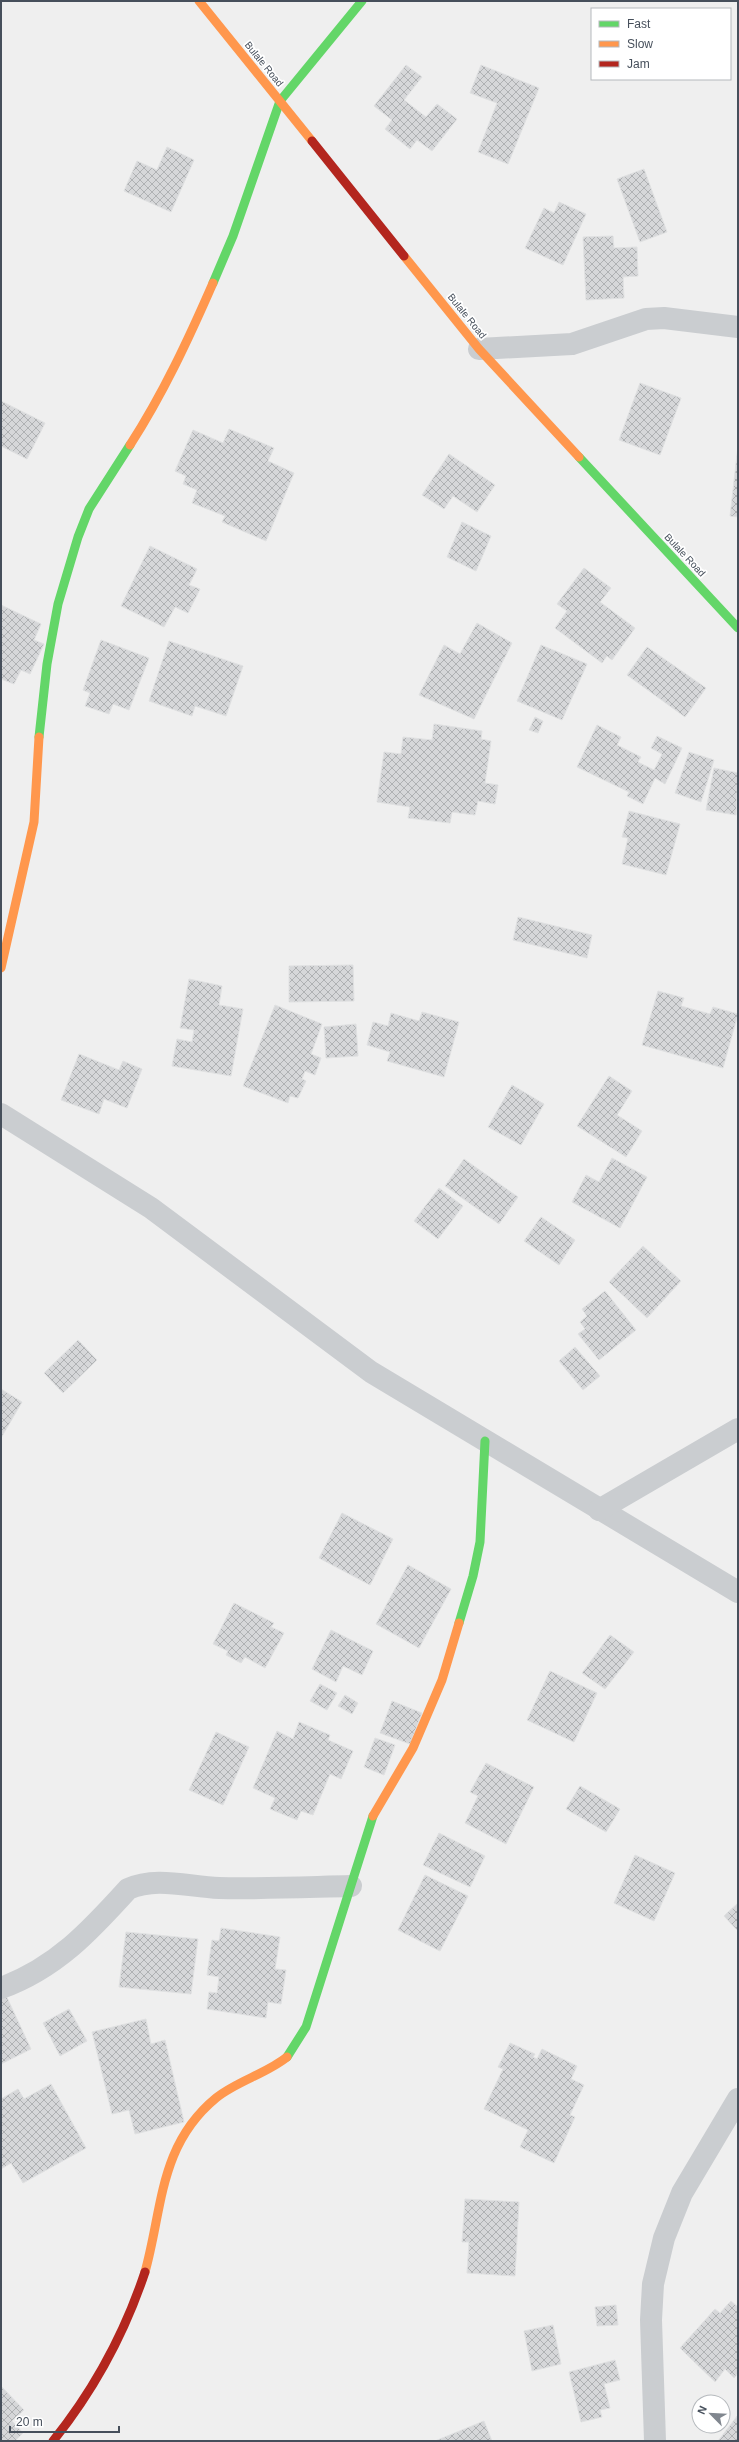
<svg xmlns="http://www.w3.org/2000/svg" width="739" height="2442" font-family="Arial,sans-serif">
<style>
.building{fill:url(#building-cross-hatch);stroke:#e0e1e2}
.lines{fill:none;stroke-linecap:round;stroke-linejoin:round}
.street{stroke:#cacdd0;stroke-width:22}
.fast{stroke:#63d668;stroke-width:9}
.slow{stroke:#ff974d;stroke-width:9}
.jam{stroke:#b3261e;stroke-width:9}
.labels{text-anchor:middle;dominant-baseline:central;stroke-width:3.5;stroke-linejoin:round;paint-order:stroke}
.street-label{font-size:10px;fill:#464f5b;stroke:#fff}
</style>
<defs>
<pattern id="building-cross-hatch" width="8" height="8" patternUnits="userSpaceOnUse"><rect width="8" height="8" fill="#d6d7d9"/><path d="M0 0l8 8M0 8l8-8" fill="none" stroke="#afb1b3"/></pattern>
</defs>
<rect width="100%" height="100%" fill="#efefef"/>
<g class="building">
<polygon points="406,65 422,77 404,100 426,117 437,104 457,119 432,151 417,140 410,149 385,129 392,120 374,106"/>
<polygon points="481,65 539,88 508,164 478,152 497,103 470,93"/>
<polygon points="167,147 194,160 171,212 124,191 137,161 157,170"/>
<polygon points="644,169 667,232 640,242 617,179"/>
<polygon points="559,202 586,214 563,265 525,248 544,208 554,213"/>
<polygon points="613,236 614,248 637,247 638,276 623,277 624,298 586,300 583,237"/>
<polygon points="640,383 681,398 660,455 619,440"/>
<polygon points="1,401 45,423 27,459 1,446"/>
<polygon points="229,429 274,448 268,461 294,473 266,541 222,522 225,516 192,503 197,490 183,484 186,476 175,471 193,430 223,443"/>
<polygon points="738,446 738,517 730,516"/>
<polygon points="449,454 495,485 477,512 453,496 444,509 422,495"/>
<polygon points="462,522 491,536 476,571 447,557"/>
<polygon points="150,546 197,569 189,585 200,589 188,613 175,607 164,627 121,606"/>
<polygon points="584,568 611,588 600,602 635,628 612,660 607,656 602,663 555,628 567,611 557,604"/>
<polygon points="1,605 41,624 34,640 44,644 30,674 21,670 14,684 1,679"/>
<polygon points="477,623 512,643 474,719 419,695 444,645 460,654"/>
<polygon points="101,640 149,658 129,710 113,704 109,714 85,706 90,693 83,690"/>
<polygon points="169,641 243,666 226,716 195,706 192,716 149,701"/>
<polygon points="541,645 587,664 562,720 517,701"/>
<polygon points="647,647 706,688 685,717 627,675"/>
<polygon points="535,717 543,721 538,733 529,730"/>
<polygon points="434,724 482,731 481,739 491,741 485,783 498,785 495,804 478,801 475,815 452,812 450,823 408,818 410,807 377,802 384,752 401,754 403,737 432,740"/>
<polygon points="597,725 621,737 617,745 641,757 638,762 654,770 662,754 651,748 657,736 682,748 665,784 655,778 643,804 627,796 629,792 577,767"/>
<polygon points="689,752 714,760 701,802 675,793"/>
<polygon points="714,768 738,773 736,815 706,810"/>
<polygon points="629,811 680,824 666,875 622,864 628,838 622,837"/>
<polygon points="518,917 592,935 587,958 513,940"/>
<polygon points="353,965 354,1001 289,1002 289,966"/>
<polygon points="189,979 222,986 219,1005 243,1009 231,1076 172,1066 177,1039 192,1042 194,1030 180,1028"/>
<polygon points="658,991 684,998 681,1006 710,1014 713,1007 738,1014 723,1068 642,1045"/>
<polygon points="275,1005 322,1024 311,1054 321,1058 315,1075 305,1071 302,1079 306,1081 298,1098 290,1096 288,1103 243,1086"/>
<polygon points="422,1012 459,1022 444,1077 387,1061 390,1052 367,1045 373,1022 388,1026 391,1013 419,1021"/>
<polygon points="356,1024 358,1056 326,1058 324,1027"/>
<polygon points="79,1054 119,1070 123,1061 142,1069 127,1108 104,1099 99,1114 61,1100"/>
<polygon points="609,1076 632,1091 617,1115 642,1131 626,1157 577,1126"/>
<polygon points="512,1085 544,1104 521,1145 488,1127"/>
<polygon points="612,1158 647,1177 620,1228 572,1202 586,1175 599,1182"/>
<polygon points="464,1159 518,1197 499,1224 445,1186"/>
<polygon points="439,1188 463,1206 438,1239 414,1221"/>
<polygon points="541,1217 575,1240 559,1265 524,1241"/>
<polygon points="643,1246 681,1281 647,1318 609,1282"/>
<polygon points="605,1291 636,1330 599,1360 578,1334 585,1329 580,1322 587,1316 582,1309"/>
<polygon points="78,1340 97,1360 63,1393 44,1373"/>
<polygon points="575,1347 600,1376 583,1390 559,1361"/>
<polygon points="1,1389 22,1402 1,1438"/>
<polygon points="342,1513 393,1539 370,1585 319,1558"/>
<polygon points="408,1565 451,1589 419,1648 376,1624"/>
<polygon points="234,1603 274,1623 271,1627 284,1633 265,1668 245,1657 241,1663 226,1655 228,1651 213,1644"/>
<polygon points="331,1630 373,1651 362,1675 343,1666 336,1682 312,1669"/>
<polygon points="610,1635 634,1652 605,1689 582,1673"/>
<polygon points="550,1671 597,1693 574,1742 527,1720"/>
<polygon points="320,1684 337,1693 327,1710 310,1701"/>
<polygon points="345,1695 358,1703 352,1714 338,1706"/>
<polygon points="392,1701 422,1713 410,1744 380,1733"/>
<polygon points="299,1722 330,1735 328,1740 353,1751 341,1779 330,1774 313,1815 301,1811 297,1820 270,1809 275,1798 253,1788 277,1731 293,1739"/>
<polygon points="216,1732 249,1747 223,1805 189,1790"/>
<polygon points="375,1738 395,1745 384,1775 364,1767"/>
<polygon points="486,1763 534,1787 506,1844 465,1823 478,1796 470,1792"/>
<polygon points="580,1786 620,1809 606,1832 566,1809"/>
<polygon points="439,1833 485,1856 470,1887 423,1865"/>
<polygon points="635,1855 675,1873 654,1921 614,1903"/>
<polygon points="425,1875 468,1896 440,1951 398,1930"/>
<polygon points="738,1903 738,1931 724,1916"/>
<polygon points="221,1928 280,1937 275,1969 286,1970 281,2004 268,2002 266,2018 207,2009 209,1992 217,1993 219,1977 207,1975 212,1940 219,1941"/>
<polygon points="126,1932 198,1939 191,1994 119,1987"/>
<polygon points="4,1991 31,2049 1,2064 1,1992"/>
<polygon points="69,2009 87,2041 60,2056 43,2023"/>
<polygon points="146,2019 151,2044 165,2040 184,2122 135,2134 129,2110 112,2114 92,2032"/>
<polygon points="510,2043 535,2054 533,2057 537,2059 542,2049 577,2066 571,2079 584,2085 570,2115 575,2117 554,2163 520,2147 528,2130 484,2109 503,2069 498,2067"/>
<polygon points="51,2084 86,2148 23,2183 11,2163 1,2169 1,2099 18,2089 24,2099"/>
<polygon points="465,2199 519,2202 515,2276 467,2273 469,2242 462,2242"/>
<polygon points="731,2301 738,2307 738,2373 734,2378 725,2369 715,2382 680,2348 715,2309 720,2313"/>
<polygon points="616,2305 618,2325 597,2326 595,2307"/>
<polygon points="553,2325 561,2364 532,2371 524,2331"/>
<polygon points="615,2360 620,2380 604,2384 610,2408 600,2410 602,2417 581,2422 569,2372"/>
<polygon points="1,2386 24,2410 12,2421 23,2433 15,2441 1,2441"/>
<polygon points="738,2415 738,2441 718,2441"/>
<polygon points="484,2421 492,2441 435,2441"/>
</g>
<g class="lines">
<g class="street">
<polyline points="479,349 572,344 646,319 664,318 738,327"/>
<polyline points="1,1114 151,1208 371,1372 738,1592"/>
<polyline points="599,1510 738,1429"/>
<path d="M1,1988C56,1968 90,1931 128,1889C156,1876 189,1887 219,1888C263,1889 307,1887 351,1886"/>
<polyline points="655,2441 651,2320 653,2284 664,2238 682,2193 738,2099"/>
</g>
<g class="fast">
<polyline points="213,283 233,236 280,101 362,1"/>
<polyline points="579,457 738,628"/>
<polyline points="39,737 47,664 58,604 78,537 89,509 130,445"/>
<polyline points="459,1623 473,1576 480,1542 485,1441"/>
<polyline points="287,2057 306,2027 373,1816"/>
</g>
<g class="slow">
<polyline points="199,1 312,141"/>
<polyline points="404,256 479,349 579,457"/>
<path d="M130,445C163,394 189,338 213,283"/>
<polyline points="1,968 34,822 39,737"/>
<polyline points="373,1816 413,1748 442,1680 459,1623"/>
<path d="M145,2272C163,2207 159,2145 216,2098C237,2081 266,2074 287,2057"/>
</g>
<g class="jam">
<polyline points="312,141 404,256"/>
<path d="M53,2441C94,2390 124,2335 145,2272"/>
</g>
</g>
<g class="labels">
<g class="street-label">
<text transform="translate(264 64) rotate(51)">Bulale Road</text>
<text transform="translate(467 316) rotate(51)">Bulale Road</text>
<text transform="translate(685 555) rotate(47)">Bulale Road</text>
</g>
</g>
<rect width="739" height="2442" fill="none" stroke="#464f5b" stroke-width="4"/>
<rect x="591" y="8" width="140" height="72" fill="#ffffff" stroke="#b5b9bd"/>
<rect x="599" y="21" width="20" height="6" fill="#63d668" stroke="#b5b9bd"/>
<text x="627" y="28" font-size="12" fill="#464f5b">Fast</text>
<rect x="599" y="41" width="20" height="6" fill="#ff974d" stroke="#b5b9bd"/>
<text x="627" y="48" font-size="12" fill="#464f5b">Slow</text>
<rect x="599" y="61" width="20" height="6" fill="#b3261e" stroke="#b5b9bd"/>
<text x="627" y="68" font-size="12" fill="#464f5b">Jam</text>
<g transform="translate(711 2414) rotate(294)"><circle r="19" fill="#ffffff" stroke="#b5b9bd"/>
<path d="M0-3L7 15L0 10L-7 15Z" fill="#81878f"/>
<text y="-6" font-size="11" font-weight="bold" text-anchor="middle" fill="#464f5b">N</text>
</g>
<path d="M10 2426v6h109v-6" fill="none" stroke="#464f5b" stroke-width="2"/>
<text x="16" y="2426" font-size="12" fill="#464f5b" stroke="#ffffff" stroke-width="3" paint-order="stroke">20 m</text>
</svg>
